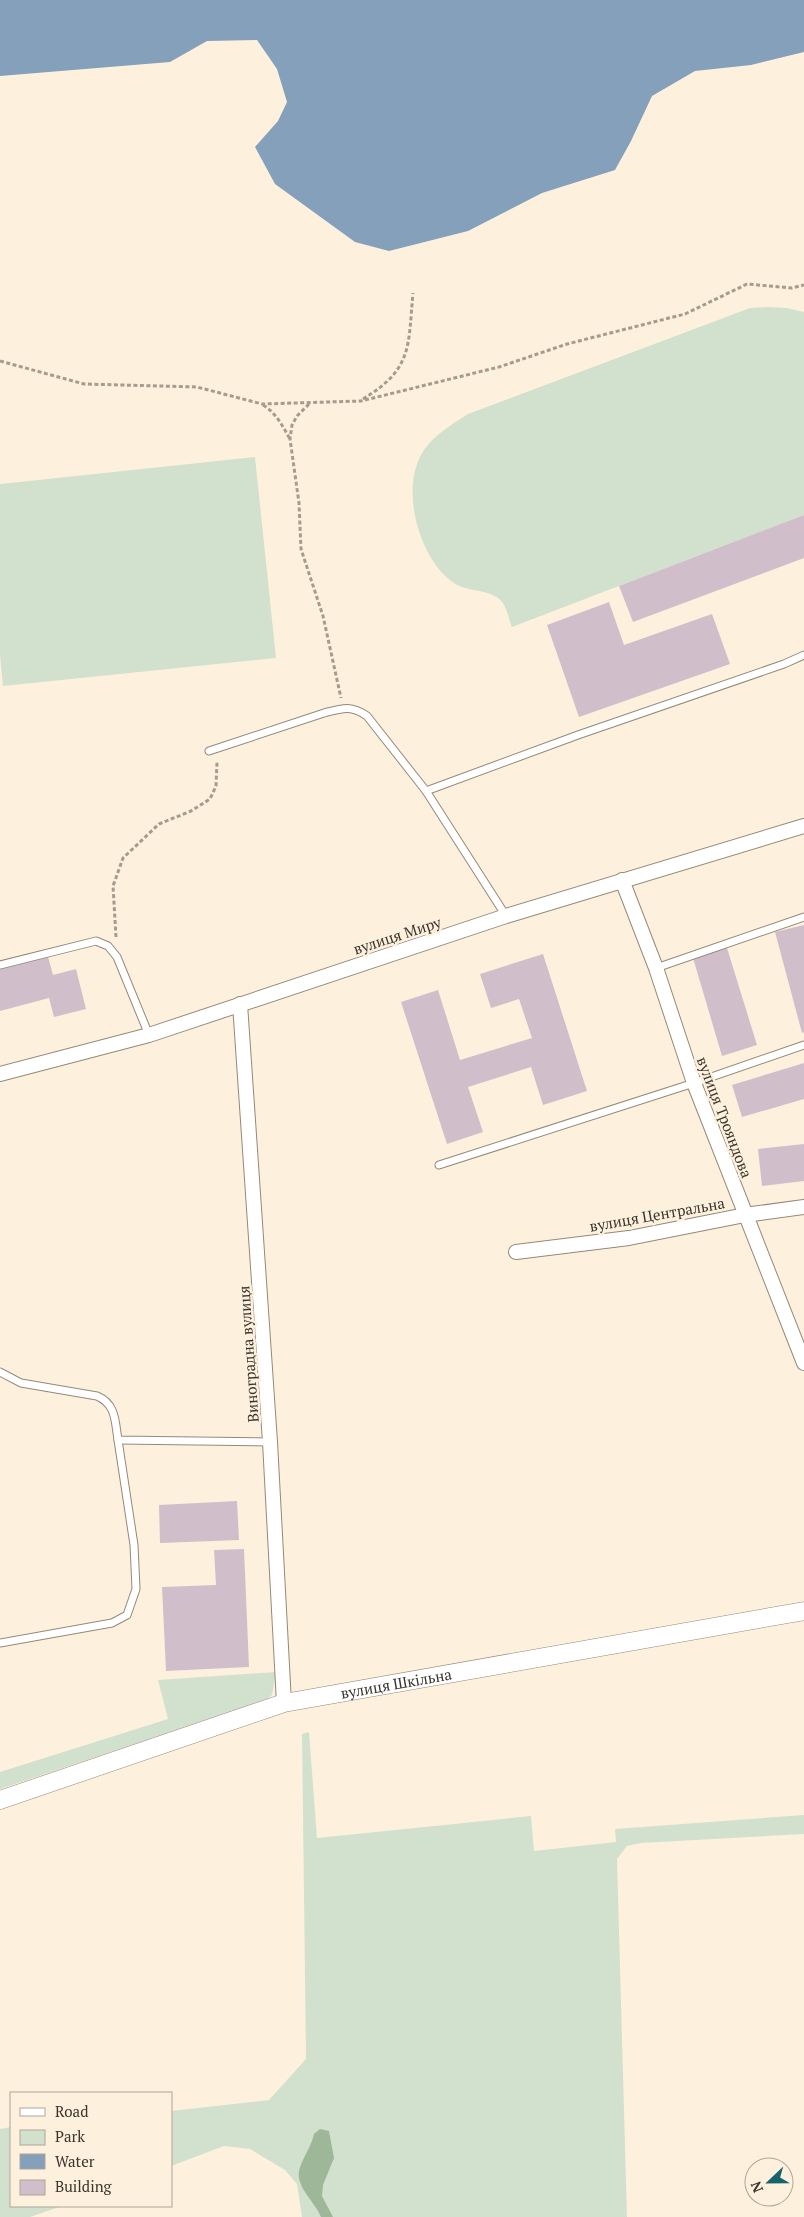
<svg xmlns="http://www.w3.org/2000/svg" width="804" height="2217" font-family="'PT Serif',serif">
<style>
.green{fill:#d2e1ce}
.forest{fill:#9fb799}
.water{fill:#84a0ba}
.building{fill:#d1becb}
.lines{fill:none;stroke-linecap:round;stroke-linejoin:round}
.service-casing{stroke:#948978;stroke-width:9}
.minor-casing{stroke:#948978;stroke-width:16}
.tertiary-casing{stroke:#948978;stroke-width:19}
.path{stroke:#a59c8e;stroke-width:3;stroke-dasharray:4 2.5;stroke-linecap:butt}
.service{stroke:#fff;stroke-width:7}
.minor{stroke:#fff;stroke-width:14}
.tertiary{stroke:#fff;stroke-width:18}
.labels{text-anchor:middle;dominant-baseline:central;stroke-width:5;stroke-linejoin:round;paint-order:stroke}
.street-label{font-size:15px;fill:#39342d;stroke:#fdf1de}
</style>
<rect width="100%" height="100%" fill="#fdf1de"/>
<g class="green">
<path d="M768,307L787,308L804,312V515L512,627C509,620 507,608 502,602C491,588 468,593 454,583C418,559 399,486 424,450C435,434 453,424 468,414L750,308Z"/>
<polygon points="255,457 276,658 3,686 0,655 0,484"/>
<polygon points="276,1672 272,1695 266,1700 0,1789 0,1772 168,1719 158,1680"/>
<polygon points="309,1732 317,1838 531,1816 534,1851 616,1842 615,1829 804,1815 804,1834 641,1843 627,1846 617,1859 627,2217 302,2217 297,2184 285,2170 250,2149 224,2146 171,2166 171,2111 269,2100 306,2059 302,1734"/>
<polygon points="11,2127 11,2206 62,2206 30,2217 0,2217 0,2129"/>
</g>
<path class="forest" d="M320,2129L329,2131L334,2158L323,2185L322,2196L333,2217H321C315,2202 296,2187 299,2171C302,2158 311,2148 314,2134Z"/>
<polygon class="water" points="0,0 804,0 804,52 751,65 695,71 652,96 631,141 615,170 542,193 468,231 389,251 355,242 275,184 255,147 278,121 287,102 277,69 257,40 207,41 170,62 0,76"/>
<g class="building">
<polygon points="804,515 804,558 633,622 619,586"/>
<polygon points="609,602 624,645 712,614 730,664 579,717 547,625"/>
<polygon points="804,925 804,1032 802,1033 775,932"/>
<polygon points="727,948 757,1045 722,1056 693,958"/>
<polygon points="47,953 53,975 76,969 86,1009 54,1017 49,998 0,1011 0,966"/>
<polygon points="543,954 587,1091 543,1105 531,1067 468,1087 483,1132 447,1144 401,1002 438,990 460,1060 532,1038 519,999 491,1008 480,974"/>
<polygon points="804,1063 804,1099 742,1117 732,1085"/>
<polygon points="804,1144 804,1181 762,1186 758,1149"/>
<polygon points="237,1501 239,1540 160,1543 159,1505"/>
<polygon points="244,1549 249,1667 166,1671 162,1587 216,1585 214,1550"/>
</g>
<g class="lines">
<g class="service-casing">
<g id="service">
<path d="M209,751L324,713C343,708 351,705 367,716L426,791L506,916"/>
<polyline points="426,791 578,735 784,664 804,655"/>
<polyline points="0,965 96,941 108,946 117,957 149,1035"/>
<polyline points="656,968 804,917"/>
<polyline points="439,1165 694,1083 804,1045"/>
<path d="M0,1372L21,1383L97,1396C116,1404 115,1421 118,1440L270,1442"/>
<polyline points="0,1643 112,1623 127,1615 136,1589 134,1545 118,1440"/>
</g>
</g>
<g class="minor-casing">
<g id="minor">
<polyline points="622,880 656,968 694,1083 804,1363"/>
<polyline points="240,1004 270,1442 284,1703"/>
<polyline points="0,1074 149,1035 506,916 804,826"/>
<polyline points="516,1252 629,1238 745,1215 804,1207"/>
</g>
</g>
<g class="tertiary-casing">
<g id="tertiary">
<path id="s1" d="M0,1800L284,1703L804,1611"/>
</g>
</g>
<g class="path">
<polyline points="0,361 84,384 197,387 262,404 361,401 499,367 567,344 685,314 747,284 792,288 804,285"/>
<path d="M363,399C413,369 408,346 413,293"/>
<polyline points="309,404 297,416 292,425 290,439 299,503 301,549 323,616 341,698"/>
<path d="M263,405C276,413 282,425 290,439"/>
<polyline points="116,937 113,886 123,858 159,824 191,811 210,799 216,786 217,762"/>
</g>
<use href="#service" class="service"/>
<use href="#minor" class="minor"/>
<use href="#tertiary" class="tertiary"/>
</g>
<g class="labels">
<g class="street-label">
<text transform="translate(397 935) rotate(-18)">вулиця Миру</text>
<text transform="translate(725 1117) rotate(69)">вулиця Трояндова</text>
<text transform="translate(657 1214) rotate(-10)">вулиця Центральна</text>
<text transform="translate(248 1354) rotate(-94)">Виноградна вулиця</text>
<text stroke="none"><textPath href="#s1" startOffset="414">вулиця Шкільна</textPath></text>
</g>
</g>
<rect x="10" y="2092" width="162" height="115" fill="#fdf1de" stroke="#afa597"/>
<rect x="20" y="2108" width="25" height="8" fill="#ffffff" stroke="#afa597"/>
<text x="55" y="2117" font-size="15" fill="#39342d">Road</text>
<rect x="20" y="2130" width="25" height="15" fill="#d2e1ce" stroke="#afa597"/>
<text x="55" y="2142" font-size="15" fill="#39342d">Park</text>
<rect x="20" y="2154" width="25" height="15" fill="#84a0ba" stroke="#afa597"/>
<text x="55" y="2167" font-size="15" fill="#39342d">Water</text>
<rect x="20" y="2180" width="25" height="15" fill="#d1becb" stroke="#afa597"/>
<text x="55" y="2192" font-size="15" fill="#39342d">Building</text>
<g transform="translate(769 2182) rotate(248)"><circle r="24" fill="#fdf1de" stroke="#afa597"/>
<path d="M0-4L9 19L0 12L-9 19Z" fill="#16626d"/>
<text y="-8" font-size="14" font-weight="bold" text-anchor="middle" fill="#39342d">N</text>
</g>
</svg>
